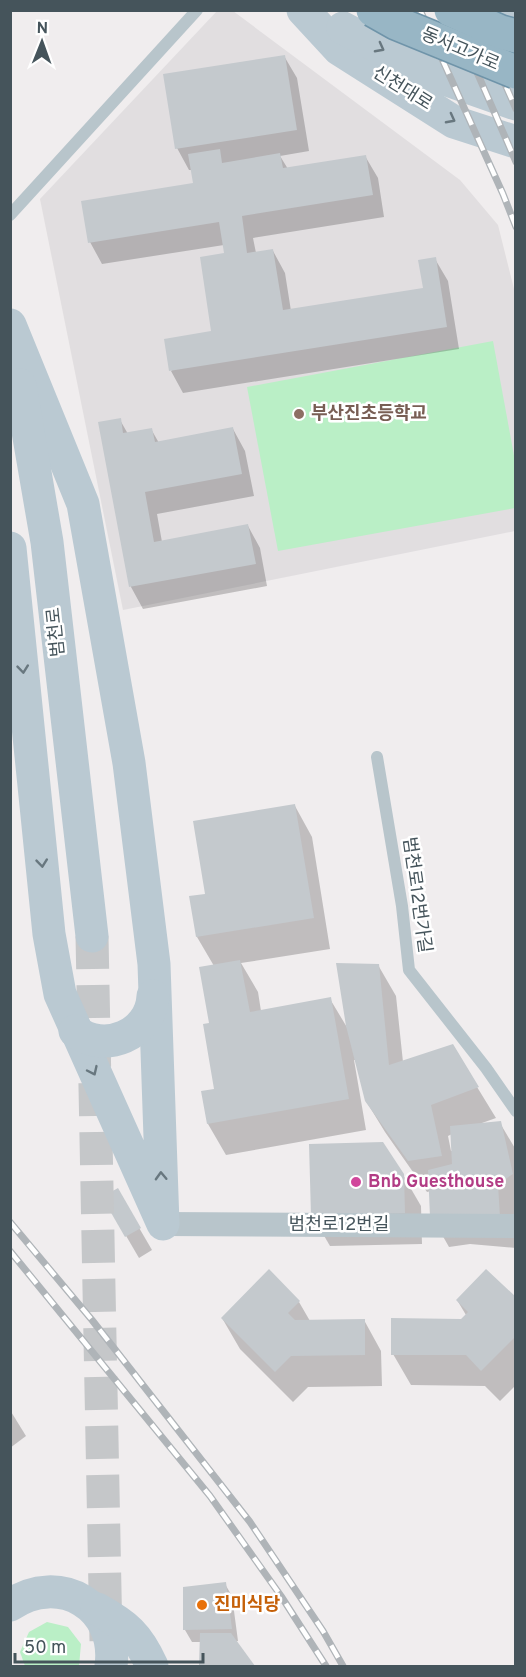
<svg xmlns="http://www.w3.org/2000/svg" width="526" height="1677" font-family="Overpass,'Noto Sans KR',sans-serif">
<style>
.education{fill:#e1dee0}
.green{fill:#baefc6}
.shadow{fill:#0003;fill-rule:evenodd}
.building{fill:#c4c9cd}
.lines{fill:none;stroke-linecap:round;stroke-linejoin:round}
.secondary-tunnel{stroke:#c5c7c9;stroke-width:33;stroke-dasharray:33 16;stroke-linecap:butt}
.service{stroke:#b8c5cb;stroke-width:12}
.minor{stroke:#b8c5cb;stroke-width:24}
.secondary{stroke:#bac9d2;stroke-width:33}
.rail-casing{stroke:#afb4b8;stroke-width:7}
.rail{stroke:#fff;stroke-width:4.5;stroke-dasharray:14;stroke-linecap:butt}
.trunk-bridge-casing{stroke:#6f94a9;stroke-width:36;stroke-linecap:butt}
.trunk-bridge{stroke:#98b6c5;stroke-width:33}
.oneway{stroke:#68777f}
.education-dot{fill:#8d6e63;stroke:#fff;stroke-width:2}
.hotel-dot{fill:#d1479c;stroke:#fff;stroke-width:2}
.food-dot{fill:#e8710a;stroke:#fff;stroke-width:2}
.labels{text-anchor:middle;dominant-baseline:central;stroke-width:5;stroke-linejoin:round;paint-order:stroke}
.street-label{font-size:18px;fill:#45545b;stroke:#fff}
.education-label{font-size:18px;font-weight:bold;fill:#785e54;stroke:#fff;text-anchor:start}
.hotel-label{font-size:18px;font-weight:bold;fill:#b23c85;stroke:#fff;text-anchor:start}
.food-label{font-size:18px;font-weight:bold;fill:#c56008;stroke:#fff;text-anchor:start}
</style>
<rect width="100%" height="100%" fill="#f0edee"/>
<polygon class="education" points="217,11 233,11 460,180 498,225 516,297 515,531 123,610 40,199"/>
<g class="green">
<polygon points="493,341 515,461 515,508 278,551 247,387"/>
<polygon points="47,1622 68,1627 81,1644 79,1666 25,1666 20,1652 29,1632"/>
</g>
<g class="shadow">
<polygon points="284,56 297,78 309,151 280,156 288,169 365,156 378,178 384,217 253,238 256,253 273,251 285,273 291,311 424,290 435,259 448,281 459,349 183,393 171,371 213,332 226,255 224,245 102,264 90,242 194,184 192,170 189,170 177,148"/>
<polygon points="120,420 128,434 151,429 159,443 233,429 245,451 254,496 157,514 162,542 248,526 260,548 267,586 143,609 131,587"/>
<path d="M295,806L312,837L330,949L241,963L258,992L261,1011L330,999L348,1029L378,965L396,996L403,1062L452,1046L496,1118L482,1123H500L516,1150V1248L470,1244L449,1247L432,1217L431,1191L427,1192L385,1132L366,1101L356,1060H354L366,1130L226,1155L208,1124L216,1090L210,1024L214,966L197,937L207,895ZM452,1134L453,1151H451L448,1136Z"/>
<polygon points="403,1175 421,1206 422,1244 330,1246 312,1215"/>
<polygon points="117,1190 152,1250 139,1258 104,1198"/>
<polygon points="516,1299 516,1385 500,1401 485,1386 411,1385 393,1354 461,1320 466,1315 457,1300"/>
<polygon points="299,1302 310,1321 364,1320 381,1351 382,1386 308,1387 293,1402 240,1349 222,1318"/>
<polygon points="10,1410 26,1436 10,1448"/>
<polygon points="225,1584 232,1596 238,1641 235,1641 253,1666 201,1666 201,1642 192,1642 185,1630"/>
</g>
<g class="building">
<polygon points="285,55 297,130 175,149 163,74"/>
<polygon points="220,149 222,163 280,153 283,168 366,155 373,195 242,216 247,253 273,249 283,310 423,288 418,260 436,257 447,327 169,371 164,339 211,331 200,257 224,253 219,222 88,243 81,201 193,183 188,154"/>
<polygon points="121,418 123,433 152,428 155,442 233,427 242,474 145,492 154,542 248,524 256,564 129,587 98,422"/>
<polygon points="295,804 314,918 196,937 189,896 205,894 193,821"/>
<polygon points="240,960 250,1012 331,997 349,1099 207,1124 201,1091 214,1089 203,1024 209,1023 199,967"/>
<polygon points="336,963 379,964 389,1065 453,1044 479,1087 431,1105 442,1156 408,1161 365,1101 346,1026"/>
<polygon points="501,1121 513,1174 498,1184 500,1217 430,1217 428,1170 452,1164 450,1126"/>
<polygon points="383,1142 404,1174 405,1213 311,1216 309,1144"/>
<polygon points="118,1188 141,1228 125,1237 102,1197"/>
<polygon points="269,1269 300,1301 288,1313 295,1320 365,1319 365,1355 291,1356 275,1372 221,1318"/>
<polygon points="486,1269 516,1297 516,1336 481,1371 466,1355 391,1355 391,1318 461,1319 468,1312 456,1300"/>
<polygon points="226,1582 232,1629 183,1630 183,1587"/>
<polygon points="200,1633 231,1633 255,1666 199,1666"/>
</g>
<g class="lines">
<polyline class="secondary-tunnel" points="92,936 106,1641"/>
<g class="service">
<polyline points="10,215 197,10"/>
<polyline points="377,757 402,906 409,970 486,1068 516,1111"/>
</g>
<polyline class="minor" points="163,1224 516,1226"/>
<g class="secondary">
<polyline points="303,10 339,49 454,122 516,142"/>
<polyline points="511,10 516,13"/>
<polyline points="343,28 430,74 516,104"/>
<polyline points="10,325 83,504 129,763 154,964 163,1224 60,994 49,934 10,548"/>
<polyline points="20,385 47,542 92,936"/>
<path d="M75,1031C104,1054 151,1035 153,996"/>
<path d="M10,1605C60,1571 119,1607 111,1666"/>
<path d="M97,1609C126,1625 138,1635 152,1666"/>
</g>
<g class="rail-casing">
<g id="rail">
<polyline points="420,10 503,194 516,227"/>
<polyline points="450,10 516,162"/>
<polyline points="472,10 516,109"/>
<polyline points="10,1222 92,1320 250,1522 323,1631 343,1666"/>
<polyline points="10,1251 210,1496 281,1596 326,1666"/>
</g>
</g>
<use href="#rail" class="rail"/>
<g class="trunk-bridge-casing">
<g id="trunk-bridge">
<polyline points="373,10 396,23 516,72"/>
<polyline points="451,10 501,32 516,36"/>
</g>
</g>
<use href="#trunk-bridge" class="trunk-bridge"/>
</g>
<defs><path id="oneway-chevron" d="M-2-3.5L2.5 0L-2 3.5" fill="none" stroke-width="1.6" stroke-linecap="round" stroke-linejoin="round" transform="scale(1.5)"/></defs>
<g class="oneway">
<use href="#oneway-chevron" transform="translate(380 48) rotate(28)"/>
<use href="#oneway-chevron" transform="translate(451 119) rotate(28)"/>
<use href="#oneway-chevron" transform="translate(23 669) rotate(84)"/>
<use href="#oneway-chevron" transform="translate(42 863) rotate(84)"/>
<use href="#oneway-chevron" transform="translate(93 1071) rotate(65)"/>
<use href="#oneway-chevron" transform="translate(161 1176) rotate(-92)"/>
</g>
<circle class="education-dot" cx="299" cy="414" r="6"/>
<circle class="hotel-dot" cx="356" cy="1182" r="6"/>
<circle class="food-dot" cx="202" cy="1605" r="6"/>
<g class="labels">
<g class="street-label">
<text transform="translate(460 50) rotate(23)">동서고가로</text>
<text transform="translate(402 89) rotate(32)">신천대로</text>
<text transform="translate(57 632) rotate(-96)">범천로</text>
<text transform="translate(416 895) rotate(82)">범천로12번가길</text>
<text x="339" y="1225">범천로12번길</text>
</g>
<g class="education-label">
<text x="311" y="414">부산진초등학교</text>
</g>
<g class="hotel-label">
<text x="368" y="1182">Bnb Guesthouse</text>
</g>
<g class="food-label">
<text x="214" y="1605">진미식당</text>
</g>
</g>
<rect width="526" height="1677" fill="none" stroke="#45545b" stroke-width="24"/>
<g transform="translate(42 42) rotate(1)" stroke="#ffffff" stroke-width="4.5" paint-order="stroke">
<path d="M0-4.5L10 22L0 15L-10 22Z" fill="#45545b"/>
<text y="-9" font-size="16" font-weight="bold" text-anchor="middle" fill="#45545b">N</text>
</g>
<path d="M15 1653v9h188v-9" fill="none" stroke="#45545b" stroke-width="3"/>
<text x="24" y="1653" font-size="18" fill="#45545b" stroke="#ffffff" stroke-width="4.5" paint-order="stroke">50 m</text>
</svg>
